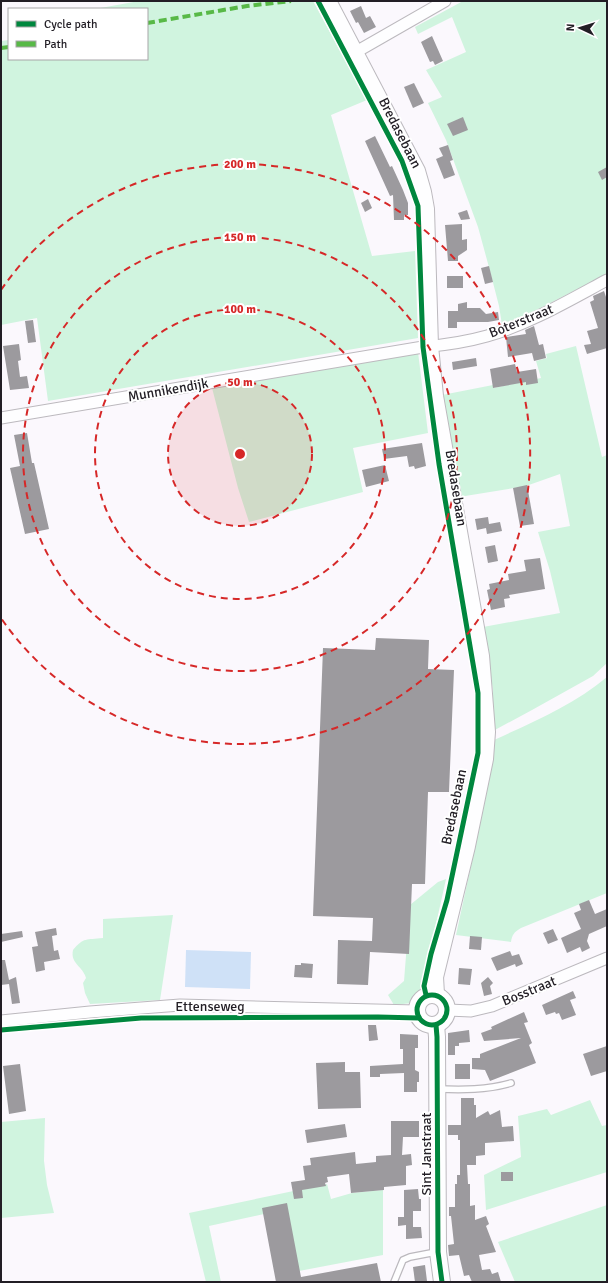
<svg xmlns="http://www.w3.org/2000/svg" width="608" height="1283" font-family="Signika,sans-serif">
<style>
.green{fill:#d0f4df}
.water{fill:#cfe1f7}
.building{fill:#9c9a9e}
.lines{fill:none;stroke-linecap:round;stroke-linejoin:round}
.lane-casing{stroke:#bcb9be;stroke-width:8}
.street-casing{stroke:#bcb9be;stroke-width:13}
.secondary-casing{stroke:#bcb9be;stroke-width:18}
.lane{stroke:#fefeff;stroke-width:5.5}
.street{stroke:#fefeff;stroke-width:11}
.secondary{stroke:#fefeff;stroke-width:16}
.quiet{stroke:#58b947;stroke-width:4;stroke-dasharray:8 4;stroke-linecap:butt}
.cycleway-casing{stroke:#fff;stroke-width:8}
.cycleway{stroke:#00873e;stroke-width:5}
.ring{fill:none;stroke:#d62828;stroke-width:2;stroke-dasharray:7 5}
.labels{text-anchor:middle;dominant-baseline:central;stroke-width:4;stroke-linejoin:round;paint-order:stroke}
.street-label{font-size:14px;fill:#221e25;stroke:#fff}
.centre{fill:#d62828;stroke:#fff;stroke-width:2}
.ring-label{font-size:12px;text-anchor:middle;font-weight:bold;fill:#d62828;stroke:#fff;stroke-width:4;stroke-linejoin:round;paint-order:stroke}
</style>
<rect width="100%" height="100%" fill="#fbf8fd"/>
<g class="green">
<polygon points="139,1 313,1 367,100 331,115 372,256 415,251 418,338 48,401 37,318 1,325 1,41 9,40 9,59 147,59 147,9 95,9"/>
<polygon points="463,1 607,1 607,274 519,319 502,325 499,306 490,271 478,227 446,140 428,103 442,97 426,70 466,52 452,17 418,34 415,27"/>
<polygon points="576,346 602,457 607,455 607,663 593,676 532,710 493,731 493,690 483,627 560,613 550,571 538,532 570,526 560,474 526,486 459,497 442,395 493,385 494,388 541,378 536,361 547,358 546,354"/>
<polygon points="418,352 428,433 353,448 363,492 249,522 238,488 212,388"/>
<path d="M607,677V893L521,928C514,932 512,935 511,942L456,935L486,796L494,740C533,722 574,705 607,677Z"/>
<polygon points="446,879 422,987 412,1003 394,1005 388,995 404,981 410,905 438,882"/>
<path d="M173,915L160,1000L90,1004L85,993L83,983L86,978C83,966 70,964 73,950C84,937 86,940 103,938V919Z"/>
<polygon points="590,1100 602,1126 607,1125 607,1172 486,1210 484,1175 521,1157 518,1116 547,1109 551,1115"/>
<polygon points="45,1118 44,1161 47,1185 54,1213 1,1218 1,1122"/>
<polygon points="327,1184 331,1199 352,1193 383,1190 383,1255 299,1271 264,1214 209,1226 221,1282 206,1282 189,1213"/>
<polygon points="607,1205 607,1282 515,1282 498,1242"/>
</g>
<polygon class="water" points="186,950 251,952 250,989 185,987"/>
<g class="building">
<polygon points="361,6 366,18 370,16 376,27 364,33 358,22 356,23 350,11"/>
<polygon points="432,36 443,61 435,65 433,61 430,62 421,42"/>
<polygon points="414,83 424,103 413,108 404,87"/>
<polygon points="463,117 468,130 453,136 447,124"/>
<polygon points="375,136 390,167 392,166 403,190 408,203 408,215 404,215 404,220 394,220 393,195 390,196 365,141"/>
<polygon points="448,145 453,160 450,161 455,175 444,179 436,159 443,156 439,148"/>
<polygon points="607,167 607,177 602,180 598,172"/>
<polygon points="368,199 372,208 365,212 361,203"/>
<polygon points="467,210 470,219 461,220 458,213"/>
<polygon points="462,224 462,240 467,239 467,250 458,256 458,261 448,261 445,225"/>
<polygon points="489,266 493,282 485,284 481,268"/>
<rect x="447" y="276" width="16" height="12"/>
<polygon points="604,291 607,300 607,348 587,354 584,345 591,344 587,331 598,328 590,302 594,300 593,296"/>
<polygon points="467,302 467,308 480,308 486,314 498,312 499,320 488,322 457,322 457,328 448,328 448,311 458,311 458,304"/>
<polygon points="33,320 36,342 28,343 25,321"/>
<polygon points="534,326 539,345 543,344 546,358 534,361 532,353 508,357 506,337 526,334 525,330"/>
<polygon points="19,344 21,360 18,361 20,377 27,376 29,388 10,390 3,346"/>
<polygon points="476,358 477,366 453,370 452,362"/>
<polygon points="515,364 517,372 536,369 538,383 526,385 526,382 493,388 490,369"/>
<polygon points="27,433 32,463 34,463 49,529 25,534 10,468 20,466 14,435"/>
<polygon points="422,443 426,466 415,469 414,466 409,467 407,456 384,459 382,449"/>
<polygon points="385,465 389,481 366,487 362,470"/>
<polygon points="527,485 534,524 520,526 513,488"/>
<polygon points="488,517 489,524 500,522 502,531 487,534 486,528 477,530 475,519"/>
<polygon points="495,545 498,561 488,563 485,547"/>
<polygon points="540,558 545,589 509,595 510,598 504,599 505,607 491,610 487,590 490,589 489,584 509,580 508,574 526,571 524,560"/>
<polygon points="376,638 429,640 428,669 454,670 449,792 428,792 425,884 412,884 409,954 370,952 368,985 337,984 338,940 372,941 373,918 313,916 323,648 375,650"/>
<polygon points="589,900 595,914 607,909 607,926 589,934 587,941 590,948 582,952 580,947 567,953 561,938 581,929 574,913 581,910 579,904"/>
<polygon points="56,928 57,935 52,936 54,951 58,950 60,959 44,962 45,970 36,972 32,947 38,946 35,932"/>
<polygon points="553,929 558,940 548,944 543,933"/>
<polygon points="22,931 23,937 1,942 1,934"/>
<polygon points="470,936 482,937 481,950 469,949"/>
<polygon points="510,951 512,956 519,954 523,964 516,967 515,964 497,971 491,958"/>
<polygon points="1,960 5,960 9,980 16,977 20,1003 12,1004 9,984 1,985"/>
<polygon points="301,963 313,964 312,978 294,977 295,965 301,965"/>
<polygon points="459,968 472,969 470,985 458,984"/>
<polygon points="488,977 493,983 490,986 492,994 484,996 481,983"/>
<polygon points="573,991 576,998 570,1000 576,1015 562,1020 559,1013 556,1014 555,1012 546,1015 542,1005"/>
<polygon points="524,1012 528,1022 524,1023 532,1043 529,1045 536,1063 490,1081 485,1070 472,1069 472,1058 480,1058 480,1054 521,1038 484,1041 481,1033 492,1029 491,1027"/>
<polygon points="368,1025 376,1025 378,1040 369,1041"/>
<polygon points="469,1030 470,1042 459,1043 459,1046 455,1046 455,1055 448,1055 448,1033"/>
<polygon points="400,1034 418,1035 418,1048 415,1048 415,1070 419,1072 419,1082 417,1082 417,1092 404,1092 404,1073 380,1074 380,1077 370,1077 370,1066 403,1064 403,1049 400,1049"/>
<polygon points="607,1046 607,1071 591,1076 583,1054"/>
<polygon points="345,1062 345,1072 360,1072 361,1108 318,1109 316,1063"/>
<polygon points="20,1064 26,1111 9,1114 3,1066"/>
<rect x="455" y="1064" width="15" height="15"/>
<polygon points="461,1098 474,1098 474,1105 476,1105 476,1118 488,1111 490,1115 500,1110 502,1127 513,1126 514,1141 485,1143 485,1155 476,1156 476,1165 467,1165 468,1184 470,1184 470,1206 475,1205 475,1220 486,1216 489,1224 486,1226 496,1252 479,1255 482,1270 490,1269 492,1274 498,1272 501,1282 472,1282 469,1275 464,1276 459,1255 449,1256 448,1245 454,1244 451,1216 449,1216 449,1207 455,1207 455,1184 457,1184 457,1175 460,1175 460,1140 458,1140 458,1135 448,1135 448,1125 461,1125"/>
<polygon points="391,1121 419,1121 419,1137 403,1137 402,1155 411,1154 412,1165 406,1166 406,1185 384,1187 384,1190 351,1193 349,1174 327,1177 328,1182 325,1183 326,1186 302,1190 303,1198 294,1199 291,1182 305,1180 303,1166 311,1165 310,1158 355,1152 356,1164 376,1162 376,1156 391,1155"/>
<polygon points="345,1124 347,1137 307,1143 305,1130"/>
<rect x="501" y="1172" width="12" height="9"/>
<polygon points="418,1189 419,1199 421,1199 421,1211 413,1211 413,1227 421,1227 422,1238 406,1239 406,1225 398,1226 398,1217 404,1217 404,1190"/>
<polygon points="287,1203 301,1277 377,1263 381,1282 276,1282 262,1208"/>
<polygon points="425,1265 427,1281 415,1282 413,1267"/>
</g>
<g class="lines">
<g class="lane-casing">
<g id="lane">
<path d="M438,1089C463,1090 486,1090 511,1083"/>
<polyline points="394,1282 403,1260 410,1257 436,1252"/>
</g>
</g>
<g class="street-casing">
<g id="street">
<polyline points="356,52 445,1"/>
<path d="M1,418L423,347C445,345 466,342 487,336C529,324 568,301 607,280"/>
<polyline points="448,1010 471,1011 492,1006 607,958"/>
<polyline points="1,1021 90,1012 180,1005 416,1011"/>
</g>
</g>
<g class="secondary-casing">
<g id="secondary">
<polyline points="328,1 417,171 423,192 426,209 430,346 435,396 481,656 487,732 485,759 467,846 435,977 436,994"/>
<circle cx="432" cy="1010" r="15"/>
<polyline points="436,1025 437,1037 438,1252 442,1282"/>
</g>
</g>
<use href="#lane" class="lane"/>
<use href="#street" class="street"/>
<use href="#secondary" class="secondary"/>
<g class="quiet">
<polyline points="147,23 247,6 291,1"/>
<polyline points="1,48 9,47"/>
</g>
<g class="cycleway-casing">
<g id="cycleway">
<polyline points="318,1 402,161 418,206 423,347 439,464 478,693 478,753 447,900 431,954 424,986 426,995"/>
<circle cx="432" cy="1010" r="15"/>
<polyline points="436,1025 437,1037 438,1252 442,1282"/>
<polyline points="1,1030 141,1018 378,1017 419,1018"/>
</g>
</g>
<use href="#cycleway" class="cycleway"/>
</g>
<circle cx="240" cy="454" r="72" fill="#d62828" fill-opacity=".12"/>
<g class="ring">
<circle cx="240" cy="454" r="72"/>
<circle cx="240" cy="454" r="145"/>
<circle cx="240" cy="454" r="217"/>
<path d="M1 290A290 290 0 1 1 1 618"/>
</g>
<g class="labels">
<g class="street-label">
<text transform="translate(400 133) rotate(63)">Bredasebaan</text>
<text transform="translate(521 321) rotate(-22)">Boterstraat</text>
<text transform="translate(168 390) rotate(-10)">Munnikendijk</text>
<text transform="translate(456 488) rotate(81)">Bredasebaan</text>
<text transform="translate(454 807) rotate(-78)">Bredasebaan</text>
<text transform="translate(529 991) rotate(-22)">Bosstraat</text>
<text x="210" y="1006">Ettenseweg</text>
<text transform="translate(426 1154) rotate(-90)">Sint Janstraat</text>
</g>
</g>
<circle cx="240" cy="454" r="6" class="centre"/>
<g class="ring-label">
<text x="240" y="168">200 m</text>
<text x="240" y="241">150 m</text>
<text x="240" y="313">100 m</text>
<text x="240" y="386">50 m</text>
</g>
<rect width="608" height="1283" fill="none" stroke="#221e25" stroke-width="4"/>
<rect x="8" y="8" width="140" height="52" fill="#ffffff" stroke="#a7a5a8"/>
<rect x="16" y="21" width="20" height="6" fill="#00873e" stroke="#a7a5a8"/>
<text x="44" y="28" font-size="12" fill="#221e25">Cycle path</text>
<rect x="16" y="41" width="20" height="6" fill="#58b947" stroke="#a7a5a8"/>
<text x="44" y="48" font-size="12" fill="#221e25">Path</text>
<g transform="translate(580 28) rotate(274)" stroke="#ffffff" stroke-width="3" paint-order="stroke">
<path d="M0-3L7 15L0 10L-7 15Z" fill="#221e25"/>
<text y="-6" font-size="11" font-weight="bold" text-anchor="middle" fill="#221e25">N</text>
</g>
</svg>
